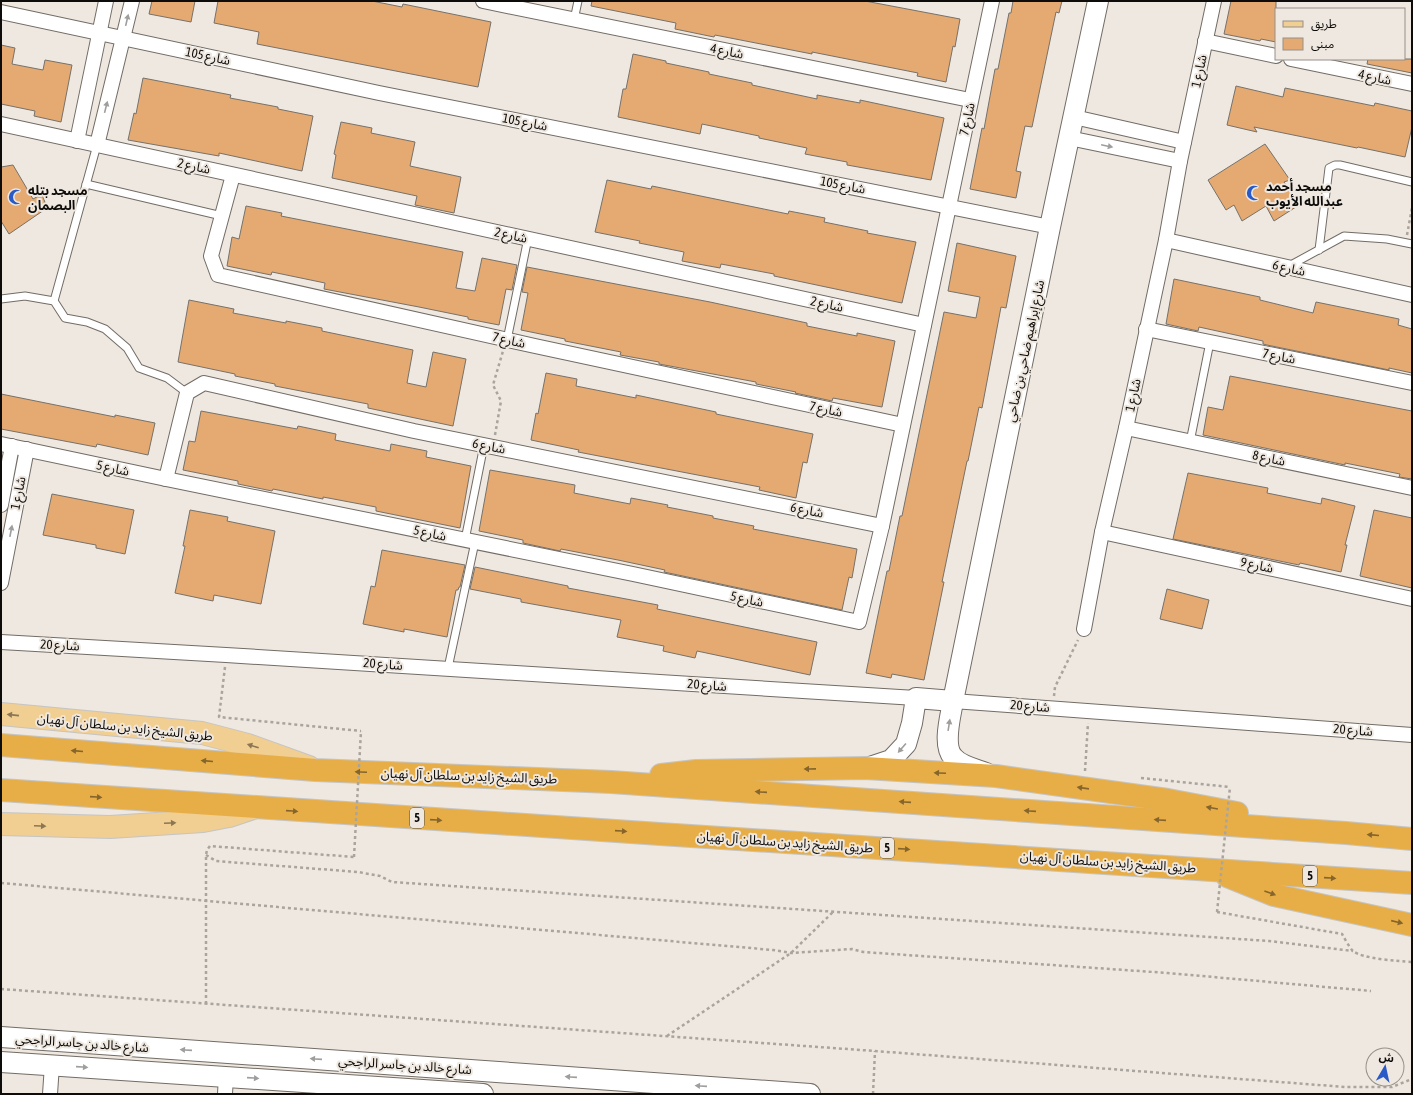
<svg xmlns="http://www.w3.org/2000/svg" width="1413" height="1095" font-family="'Asap Condensed','Noto Sans Arabic',sans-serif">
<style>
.building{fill:#e4aa72;stroke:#77716a}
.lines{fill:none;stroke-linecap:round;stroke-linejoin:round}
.lane-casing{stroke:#726c65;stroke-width:9}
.street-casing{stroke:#726c65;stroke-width:16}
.secondary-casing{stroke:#726c65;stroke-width:22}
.primary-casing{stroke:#c5c5c4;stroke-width:24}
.highway-casing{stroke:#c5c5c4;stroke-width:24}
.path{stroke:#a9a49e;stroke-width:2.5;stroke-dasharray:3 3;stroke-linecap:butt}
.lane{stroke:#fff;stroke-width:7}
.street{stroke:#fff;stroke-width:14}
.secondary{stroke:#fff;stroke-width:20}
.primary{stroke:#f1ce91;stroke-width:22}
.highway{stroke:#e7ae47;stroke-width:22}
.path-bridge{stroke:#a9a49e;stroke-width:2.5;stroke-dasharray:3 3;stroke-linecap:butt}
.oneway{fill:#9f9e9d}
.oneway2{fill:#8b7754}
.oneway3{fill:#85652c}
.labels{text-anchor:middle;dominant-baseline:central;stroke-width:4;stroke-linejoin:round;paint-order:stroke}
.shield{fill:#efe8e0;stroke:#524e4a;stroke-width:1}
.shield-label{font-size:12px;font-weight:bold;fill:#0e0c0a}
.street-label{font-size:13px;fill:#0e0c0a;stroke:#efe8e0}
.poi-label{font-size:13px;font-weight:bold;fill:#0e0c0a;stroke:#efe8e0;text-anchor:start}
</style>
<rect width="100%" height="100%" fill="#efe8e0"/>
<g class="building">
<polygon points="152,1 195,1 191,22 149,14"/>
<polygon points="218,1 372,1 402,7 403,4 491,22 478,87 257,44 259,32 214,23"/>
<polygon points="592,1 865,1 960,19 955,47 953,46 946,82 917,76 918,73 812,52 812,54 715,35 714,37 675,29 676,23 591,6"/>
<polygon points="1013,1 1062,1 1059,13 1056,12 1032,127 1025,126 1016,171 1021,172 1016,198 970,189 982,128 984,129 995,69 998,69 1009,13 1011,13"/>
<polygon points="1231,1 1276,1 1276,42 1261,39 1260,41 1224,34"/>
<polygon points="1,45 15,48 12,64 43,70 45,60 72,65 61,122 34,116 35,111 1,104"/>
<polygon points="633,54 666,61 666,63 709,72 709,74 752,83 752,85 817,99 817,95 860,103 860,100 944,118 931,180 847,165 847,162 805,154 807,148 759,138 759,136 702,124 700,134 618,117 623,89 626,89"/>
<polygon points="1368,59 1412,59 1412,73 1367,64"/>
<polygon points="143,78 231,95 230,98 278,107 278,109 313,116 302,171 219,153 219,156 128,140 134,113 136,114"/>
<polygon points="1236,86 1283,97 1285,88 1374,106 1375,103 1412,111 1412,127 1405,157 1358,147 1357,148 1254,127 1257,132 1227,125"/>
<polygon points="341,122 372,128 371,133 415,142 410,166 461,177 454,213 415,205 417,196 332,178 336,155 334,154"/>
<polygon points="1265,144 1290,180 1284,182 1299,205 1274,221 1266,206 1242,221 1234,205 1226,210 1208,180"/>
<polygon points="13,165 33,199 42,194 47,208 9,234 1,221 1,167"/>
<polygon points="607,180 651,189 652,186 788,214 789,211 825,218 824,222 868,231 867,233 916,242 902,303 774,276 774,274 721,264 720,268 682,261 684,252 639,243 640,241 595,232"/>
<polygon points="246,206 282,213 281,216 463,252 456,288 475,291 482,258 517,265 512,290 506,289 499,325 468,319 468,317 419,307 324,289 325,283 272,272 271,275 227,266 232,237 239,239"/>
<polygon points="957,243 1016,256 1006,308 1001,307 982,408 979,407 968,461 967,461 942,582 944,582 924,680 892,674 891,678 866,673 887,571 889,571 900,516 902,516 944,312 976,318 980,297 948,291"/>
<polygon points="527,267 710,302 807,323 807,326 857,336 857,333 895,341 882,407 833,398 832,401 795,393 796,392 756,384 756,382 659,364 659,362 620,355 621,352 565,341 565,339 521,330 528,293 522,292"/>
<polygon points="1174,279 1260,297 1260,300 1313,313 1316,302 1399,319 1398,325 1412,329 1412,373 1389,368 1389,370 1267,345 1263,344 1263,341 1199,327 1198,331 1166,324"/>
<polygon points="189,300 234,309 233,313 286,323 286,321 322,328 322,331 413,350 407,383 426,387 433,352 466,359 453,426 368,408 368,404 275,386 275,384 235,376 235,374 178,362"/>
<polygon points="546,373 577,379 576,386 636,398 636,395 716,412 716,414 813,434 807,463 803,462 796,498 759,490 760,487 578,452 579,450 531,440 536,413 538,414"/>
<polygon points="1230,376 1412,411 1412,479 1399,477 1400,474 1345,463 1345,465 1203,435 1208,407 1223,410"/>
<polygon points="1,394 115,417 115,415 155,423 148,455 97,444 96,447 1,429"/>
<polygon points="201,411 297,429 298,426 336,434 335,440 390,451 391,444 427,451 426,457 471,466 460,528 376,511 376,507 323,497 323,499 273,489 272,491 238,484 238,481 183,470 189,441 195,442"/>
<polygon points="490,470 575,485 574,493 630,504 631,498 668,505 667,507 713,516 713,518 754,526 753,529 857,549 852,578 849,577 842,610 664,572 665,570 618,560 561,549 560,551 523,543 523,540 479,531"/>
<polygon points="1188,473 1268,488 1267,493 1321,504 1322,498 1355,506 1345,545 1347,545 1341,572 1300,563 1299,565 1255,556 1173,539"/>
<polygon points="52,494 134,510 125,554 96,548 96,545 43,535"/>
<polygon points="190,510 228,517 227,521 275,531 261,604 214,595 213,601 175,593 185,546 183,546"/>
<polygon points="1374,510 1412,518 1412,588 1360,576"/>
<polygon points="382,550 465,565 460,587 459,587 458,590 456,590 447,637 404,629 404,632 363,624 371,586 375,587"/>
<polygon points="475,567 568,586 568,588 658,605 657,609 817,642 810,675 697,651 695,658 663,651 664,646 617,637 621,620 521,602 521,599 470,589"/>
<polygon points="1167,589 1209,600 1202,629 1160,619"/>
</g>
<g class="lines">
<g class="lane-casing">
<g id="lane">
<polyline points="574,20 578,1"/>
<polyline points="86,184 222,216"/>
<polyline points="1319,250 1329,168 1335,165 1340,165 1412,182"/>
<polyline points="1289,266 1344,236 1387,239 1412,244"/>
<polyline points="1,299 25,296 54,301 65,318 87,322 105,329 127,348 139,368 167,378 187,393"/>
<polyline points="54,301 97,145"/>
<polyline points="507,340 528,238"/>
<polyline points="1190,442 1210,342"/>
<polyline points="465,540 484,445"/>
<polyline points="448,668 475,542"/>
</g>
</g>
<g class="street-casing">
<g id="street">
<polyline points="483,1 970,100"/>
<polyline points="1,12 379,93 1050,227"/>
<polyline points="1205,41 1276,56"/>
<polyline points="1291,59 1412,84"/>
<polyline points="1074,117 1184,142"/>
<polyline points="1,124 924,325"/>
<polyline points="1069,138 1180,161"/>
<polyline points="77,141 106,1"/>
<polyline points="97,145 132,1"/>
<polyline points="233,175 211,256 218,275 535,346 903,425"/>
<polyline points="1166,240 1412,295"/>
<polyline points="1146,329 1412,383"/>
<polyline points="1126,428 1412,488"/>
<polyline points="1,444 166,479 633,574 859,622 882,526 992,1"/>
<polyline points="166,479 187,393 204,383 414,431 882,526"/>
<polyline points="1,505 12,446"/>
<polyline points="1102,532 1412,599"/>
<polyline points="1,583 27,449"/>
<polyline points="1084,629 1102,532 1126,428 1166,240 1180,161 1214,1"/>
<polyline points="1,642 226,655 916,698"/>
<polyline points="953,701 1412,735"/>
<polyline points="50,1094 52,1065"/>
<polyline points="225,1094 226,1076"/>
</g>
</g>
<g class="secondary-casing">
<g id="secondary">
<polyline points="867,768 891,760 906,744 912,723 916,698 953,701"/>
<path d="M986,773C975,769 960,766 953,757C942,745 951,715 953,701L1050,227L1098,1"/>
<polyline points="1,1037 810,1094"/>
<polyline points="1,1062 483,1094"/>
</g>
</g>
<g class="primary-casing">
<g id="primary">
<polyline points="1,714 202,733 248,745 309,767"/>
<polyline points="1,824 110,827 203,821 229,816 253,808"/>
</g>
</g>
<g class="highway-casing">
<g id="highway">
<polyline points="1,745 315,770 611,782 1346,833 1412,839"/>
<polyline points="661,775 696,771 865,768 996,776 1168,800 1237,813"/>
<path d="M1,790C471,824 942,850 1412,883"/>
<polyline points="1227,876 1274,895 1412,925"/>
</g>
</g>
<g class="path">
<polyline points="1407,235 1412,208"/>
<polyline points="495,435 501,401 493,385 503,351"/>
<polyline points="225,667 219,717 361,731"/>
<polyline points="1054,696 1055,687 1078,640"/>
<polyline points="1085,771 1088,723"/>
<polyline points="1141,778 1230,787"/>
<polyline points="206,855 216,861 358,872 380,876 392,882 1269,941 1353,951"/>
<polyline points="1,883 773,950 791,953 852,949 863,952 1168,973 1371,991"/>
<path d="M1217,912L1342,934C1345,939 1349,947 1353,951C1363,959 1398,961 1412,962"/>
<polyline points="1,989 875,1051 1345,1087 1392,1087 1412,1079"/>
<polyline points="206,1004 206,855 207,850 210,846 354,857"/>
<polyline points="667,1036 791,953 833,912"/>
<polyline points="873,1094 875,1051"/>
</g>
<use href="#lane" class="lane"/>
<use href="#street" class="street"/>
<use href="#secondary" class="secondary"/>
<use href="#primary" class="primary"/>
<use href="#highway" class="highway"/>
<g class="path-bridge">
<polyline points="354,857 361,731"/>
<polyline points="1217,912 1230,787"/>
</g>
</g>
<defs><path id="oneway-solid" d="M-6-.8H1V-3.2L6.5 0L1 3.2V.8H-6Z"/></defs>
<g class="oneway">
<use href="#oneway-solid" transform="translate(127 20) rotate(-77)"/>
<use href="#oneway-solid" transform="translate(106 107) rotate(-76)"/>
<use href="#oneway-solid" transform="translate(1107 146) rotate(12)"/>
<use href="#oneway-solid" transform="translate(11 531) rotate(-79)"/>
<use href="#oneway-solid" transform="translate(949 725) rotate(-81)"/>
<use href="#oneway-solid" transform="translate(902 748) rotate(131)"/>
<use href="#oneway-solid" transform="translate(186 1050) rotate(-176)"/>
<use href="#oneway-solid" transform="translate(316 1059) rotate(-176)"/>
<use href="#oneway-solid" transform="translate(82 1067) rotate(4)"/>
<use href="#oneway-solid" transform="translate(571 1077) rotate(-176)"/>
<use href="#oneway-solid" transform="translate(253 1078) rotate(4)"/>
<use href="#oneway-solid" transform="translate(701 1086) rotate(-176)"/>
</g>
<g class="oneway2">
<use href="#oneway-solid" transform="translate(13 715) rotate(-174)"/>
<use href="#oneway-solid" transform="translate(253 746) rotate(-162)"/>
<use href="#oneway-solid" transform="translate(170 823) rotate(-3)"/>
<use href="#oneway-solid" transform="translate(40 826) rotate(2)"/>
</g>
<g class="oneway3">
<use href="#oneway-solid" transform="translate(77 751) rotate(-175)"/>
<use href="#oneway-solid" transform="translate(207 761) rotate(-175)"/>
<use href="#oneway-solid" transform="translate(810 769) rotate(179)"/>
<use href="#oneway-solid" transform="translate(361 772) rotate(-178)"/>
<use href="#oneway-solid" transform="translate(940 773) rotate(-177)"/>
<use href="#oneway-solid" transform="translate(1083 788) rotate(-172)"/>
<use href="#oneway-solid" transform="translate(761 792) rotate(-176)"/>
<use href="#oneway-solid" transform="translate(96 797) rotate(4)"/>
<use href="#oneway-solid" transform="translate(905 802) rotate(-176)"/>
<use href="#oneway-solid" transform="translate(1212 808) rotate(-170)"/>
<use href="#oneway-solid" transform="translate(292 811) rotate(4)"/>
<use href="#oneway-solid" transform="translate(1030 811) rotate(-176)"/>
<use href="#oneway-solid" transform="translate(436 820) rotate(4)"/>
<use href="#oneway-solid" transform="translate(1160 820) rotate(-176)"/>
<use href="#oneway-solid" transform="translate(621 831) rotate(4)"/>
<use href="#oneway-solid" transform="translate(1373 835) rotate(-175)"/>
<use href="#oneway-solid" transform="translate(904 849) rotate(4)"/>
<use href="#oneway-solid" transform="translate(1330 878) rotate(4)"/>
<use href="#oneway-solid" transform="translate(1270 893) rotate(20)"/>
<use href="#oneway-solid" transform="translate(1397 922) rotate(13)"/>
</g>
<defs>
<g id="mosque-bare" transform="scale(1.2)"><path d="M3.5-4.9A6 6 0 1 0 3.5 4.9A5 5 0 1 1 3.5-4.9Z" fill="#295ac8" stroke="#efe8e0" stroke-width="2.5" paint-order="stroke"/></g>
</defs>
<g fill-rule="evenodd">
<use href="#mosque-bare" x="1254" y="193"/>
<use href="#mosque-bare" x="16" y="197"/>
</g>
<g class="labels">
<g class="shield">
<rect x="410" y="808" width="14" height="20" rx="3"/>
<rect x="880" y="838" width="14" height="20" rx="3"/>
<rect x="1303" y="866" width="14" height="20" rx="3"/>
</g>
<g class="shield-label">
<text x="417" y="818">5</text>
<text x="887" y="848">5</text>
<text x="1310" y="876">5</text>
</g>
<g class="street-label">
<text transform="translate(727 51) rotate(11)">شارع 4</text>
<text transform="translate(208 56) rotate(12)">شارع 105</text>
<text transform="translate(1199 71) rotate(-78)">شارع 1</text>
<text transform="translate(1375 77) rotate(12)">شارع 4</text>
<text transform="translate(967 119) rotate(-78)">شارع 7</text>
<text transform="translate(525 122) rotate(11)">شارع 105</text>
<text transform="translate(194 166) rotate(12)">شارع 2</text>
<text transform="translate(843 185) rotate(11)">شارع 105</text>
<text transform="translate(511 235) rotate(12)">شارع 2</text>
<text transform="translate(1289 268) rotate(13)">شارع 6</text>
<text transform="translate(827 304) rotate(12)">شارع 2</text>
<text transform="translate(509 340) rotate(13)">شارع 7</text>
<text transform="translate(1025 351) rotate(-78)">شارع إبراهيم ضاحي بن ضاحي</text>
<text transform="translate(1279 356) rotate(11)">شارع 7</text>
<text transform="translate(1133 395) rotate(-78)">شارع 1</text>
<text transform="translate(826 409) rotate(12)">شارع 7</text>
<text transform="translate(489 446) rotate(11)">شارع 6</text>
<text transform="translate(1269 458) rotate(12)">شارع 8</text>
<text transform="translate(113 468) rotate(12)">شارع 5</text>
<text transform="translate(18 493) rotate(-79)">شارع 1</text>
<text transform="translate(807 510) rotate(11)">شارع 6</text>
<text transform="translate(430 533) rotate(12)">شارع 5</text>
<text transform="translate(1257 565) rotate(12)">شارع 9</text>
<text transform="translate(747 599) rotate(12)">شارع 5</text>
<text transform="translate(60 645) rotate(3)">شارع 20</text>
<text transform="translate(383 664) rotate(4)">شارع 20</text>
<text transform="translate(707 685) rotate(4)">شارع 20</text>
<text transform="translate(1030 706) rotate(4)">شارع 20</text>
<text transform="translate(125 727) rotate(6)">طريق الشيخ زايد بن سلطان آل نهيان</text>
<text transform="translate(1353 730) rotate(4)">شارع 20</text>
<text transform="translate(469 776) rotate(2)">طريق الشيخ زايد بن سلطان آل نهيان</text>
<text transform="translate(785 842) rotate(4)">طريق الشيخ زايد بن سلطان آل نهيان</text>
<text transform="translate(1108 862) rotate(4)">طريق الشيخ زايد بن سلطان آل نهيان</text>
<text transform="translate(82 1043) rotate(4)">شارع خالد بن جاسر الراجحي</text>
<text transform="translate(405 1065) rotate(4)">شارع خالد بن جاسر الراجحي</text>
</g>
<g class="poi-label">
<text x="1266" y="186">مسجد أحمد<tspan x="1266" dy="15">عبدالله الأيوب</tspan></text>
<text x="28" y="190">مسجد بتله<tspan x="28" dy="15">البصمان</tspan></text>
</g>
</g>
<rect width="1413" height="1095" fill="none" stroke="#0e0c0a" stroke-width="4"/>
<rect x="1275" y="8" width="130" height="52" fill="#efe8e0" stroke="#95908a"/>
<rect x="1283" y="21" width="20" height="6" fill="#f1ce91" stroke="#95908a"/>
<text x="1311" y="28" font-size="12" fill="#0e0c0a">طريق</text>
<rect x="1283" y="38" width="20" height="12" fill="#e4aa72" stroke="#95908a"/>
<text x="1311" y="48" font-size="12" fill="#0e0c0a">مبنى</text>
<g transform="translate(1385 1067) rotate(9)"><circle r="19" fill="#efe8e0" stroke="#95908a"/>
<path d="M0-3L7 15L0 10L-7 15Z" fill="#295ac8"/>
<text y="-6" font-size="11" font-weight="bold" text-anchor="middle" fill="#0e0c0a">ش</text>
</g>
</svg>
